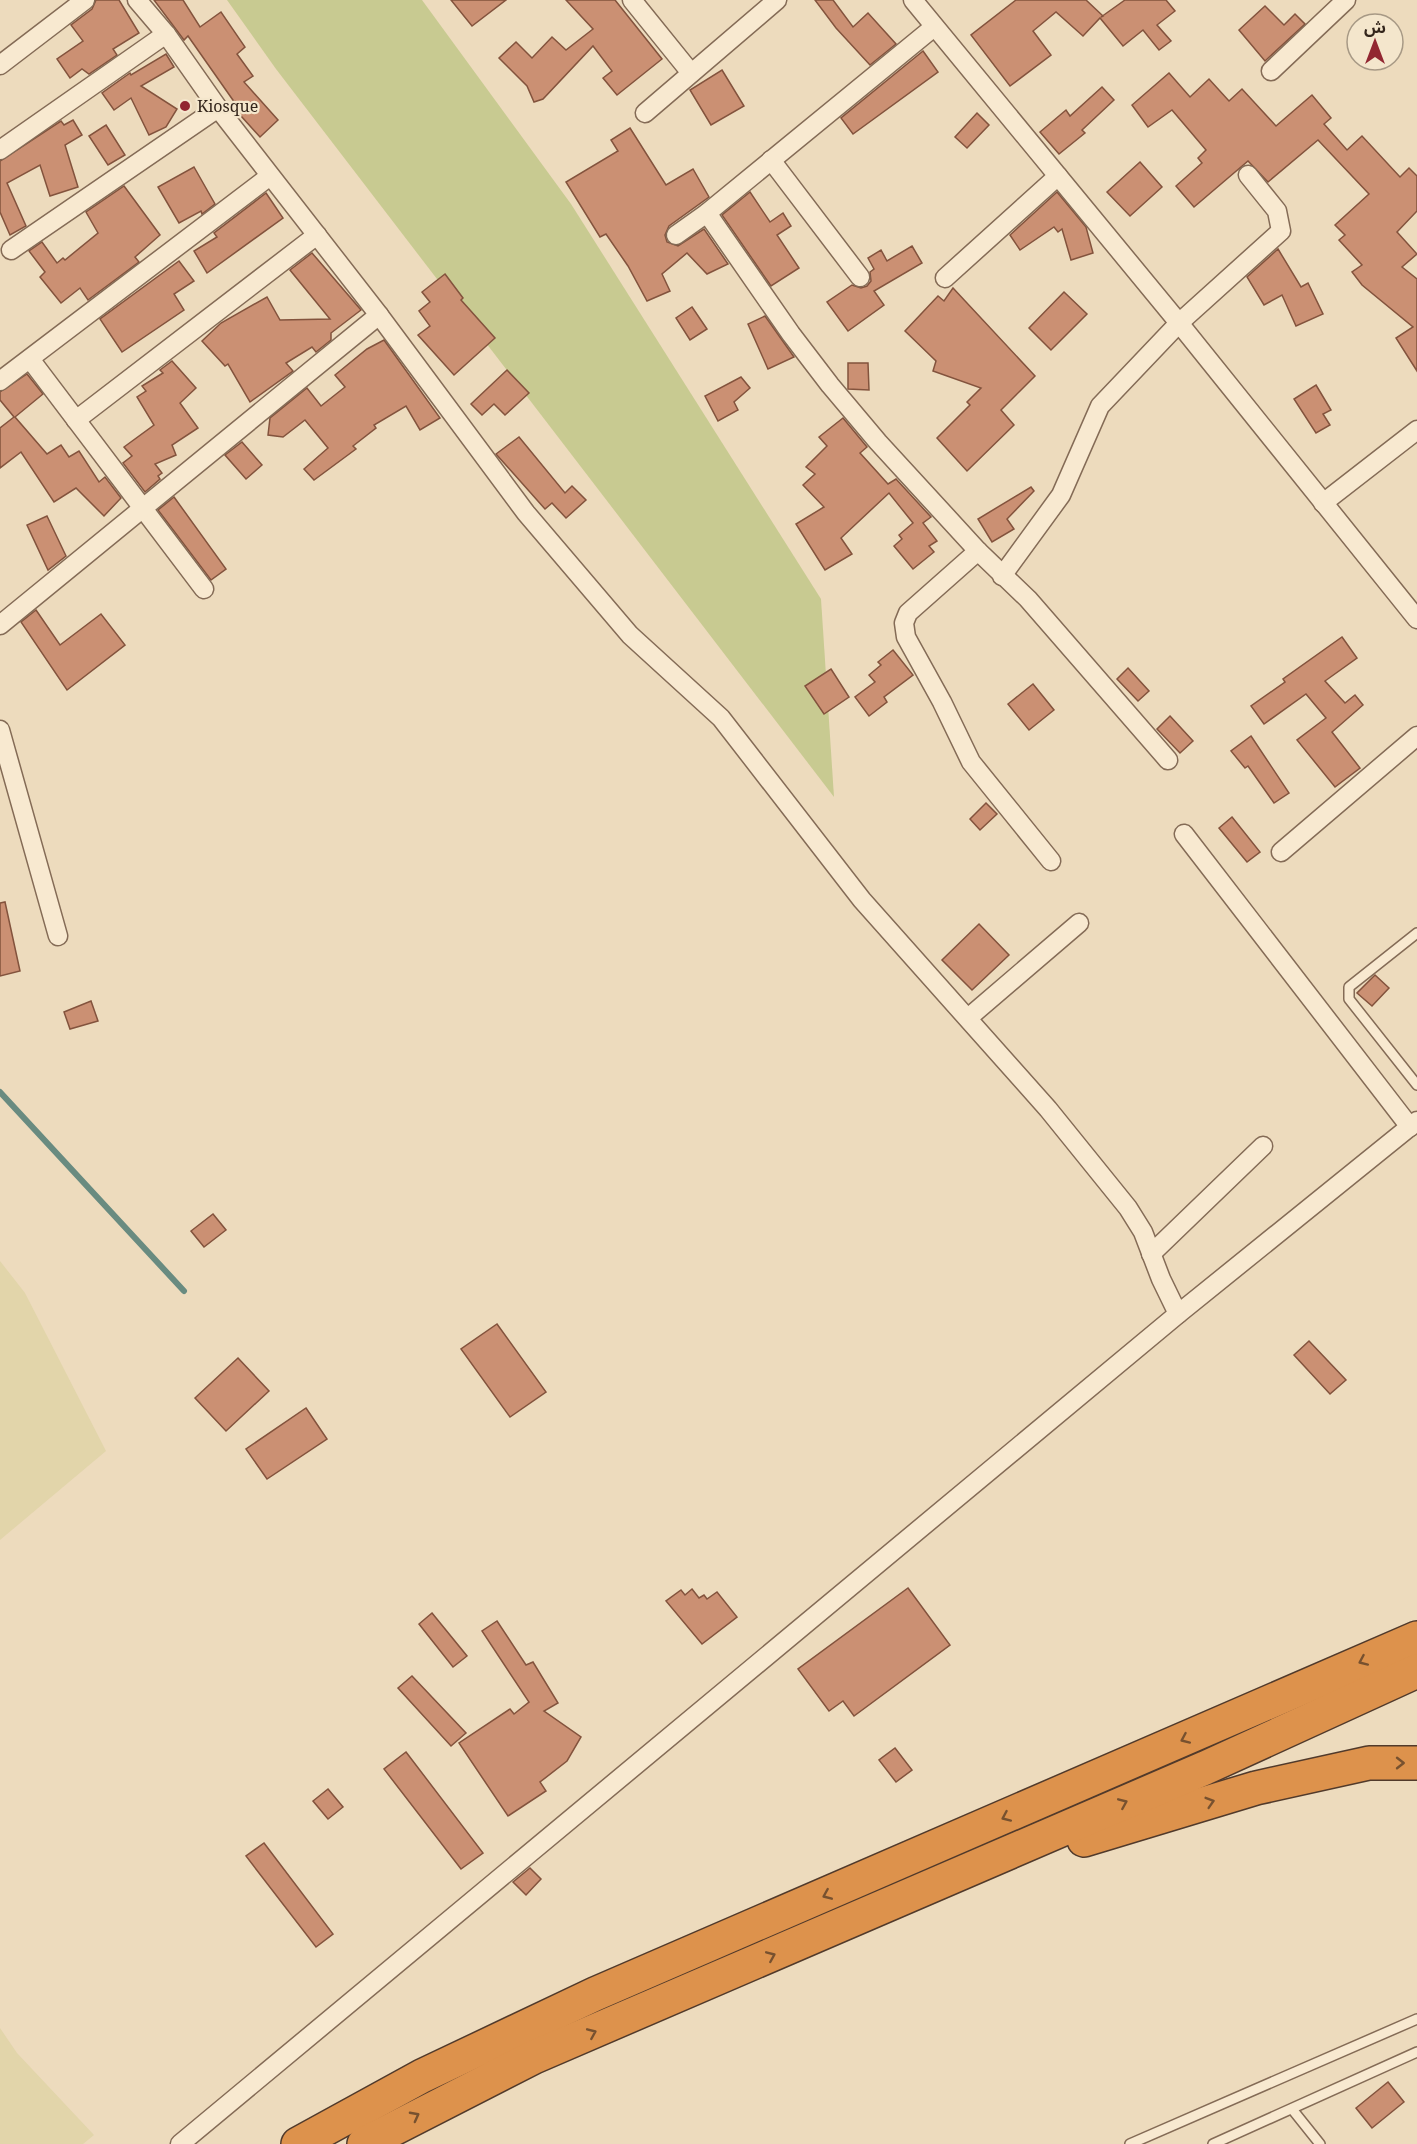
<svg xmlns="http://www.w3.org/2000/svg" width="1417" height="2144" font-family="'Noto Serif','Noto Sans Arabic',serif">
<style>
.farmland{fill:#e2d5aa}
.green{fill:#c8ca91}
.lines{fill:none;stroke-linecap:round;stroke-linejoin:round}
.stream{stroke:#698b80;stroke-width:6}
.building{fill:#cb9073;stroke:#83533d;stroke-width:1.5}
.service-casing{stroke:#846b56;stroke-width:12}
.minor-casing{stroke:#846b56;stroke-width:21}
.motorway-casing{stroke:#513a2b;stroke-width:36}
.service{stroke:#f8e9d0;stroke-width:9}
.minor{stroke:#f8e9d0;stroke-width:18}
.motorway{stroke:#dd924c;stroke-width:33}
.oneway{stroke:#77512f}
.poi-dot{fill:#922731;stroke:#f4e6cc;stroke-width:2}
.labels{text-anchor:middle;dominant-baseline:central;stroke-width:4.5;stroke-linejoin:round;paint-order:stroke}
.poi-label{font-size:16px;fill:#33251b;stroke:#f4e6cc;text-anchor:start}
</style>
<rect width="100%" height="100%" fill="#eddbbd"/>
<g class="farmland">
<polygon points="0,1261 25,1293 106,1451 0,1540"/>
<polygon points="0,2028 17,2053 94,2135 83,2144 0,2144"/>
</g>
<polygon class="green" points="227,0 422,0 571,204 821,599 834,797 276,69"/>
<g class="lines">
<polyline class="stream" points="0,1092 184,1291"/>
</g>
<g class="building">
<polygon points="96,0 119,0 139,33 113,49 117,55 89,74 82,69 70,78 57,59 83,41 71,25 92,9"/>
<polygon points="154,0 183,0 200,27 221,12 245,47 237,54 253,76 244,82 278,120 260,137 232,106 235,103 188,36 184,40"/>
<polygon points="451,0 506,0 472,26"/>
<polygon points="566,0 615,0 662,59 617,95 603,78 612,71 593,46 543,99 534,102 527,86 499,58 516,42 532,58 552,37 566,50 593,29"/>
<polygon points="815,0 833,0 853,27 868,13 896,44 870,65 836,28"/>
<polygon points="1016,0 1086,0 1103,16 1101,17 1125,0 1166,0 1175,11 1157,25 1171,41 1159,50 1143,30 1123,46 1100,18 1083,36 1056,12 1033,31 1051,55 1010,86 971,35"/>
<polygon points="1265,6 1284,25 1295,14 1305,24 1265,61 1239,30"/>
<polygon points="923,51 938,72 853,134 841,118"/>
<polygon points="166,54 174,67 141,86 177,109 166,127 149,135 131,98 114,110 102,93 130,73 131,75"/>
<polygon points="722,70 744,106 711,125 690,90"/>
<polygon points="1169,73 1190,97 1209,79 1229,101 1242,89 1276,126 1312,95 1331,118 1324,124 1347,150 1362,136 1400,177 1409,168 1417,176 1417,211 1397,232 1417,254 1402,267 1417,279 1417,371 1396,338 1413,327 1362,285 1352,272 1362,265 1339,240 1345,235 1335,225 1369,194 1318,140 1268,182 1248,161 1194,207 1176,186 1202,163 1198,158 1206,150 1172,110 1148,127 1132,105"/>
<polygon points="1102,87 1114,100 1082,130 1085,133 1059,154 1040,132 1066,110 1070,116"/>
<polygon points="977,113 989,125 967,148 955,137"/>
<polygon points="73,120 82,135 65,145 78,187 50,196 40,165 7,183 26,226 10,235 0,212 0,161 61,121 64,125"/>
<polygon points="106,125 125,155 108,165 89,136"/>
<polygon points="630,128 666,185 693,169 709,197 669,226 665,235 667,242 678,246 704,229 728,264 707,274 687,253 662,274 670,291 647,301 628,266 606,234 600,237 566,182 618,151 611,140"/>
<polygon points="1140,162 1162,187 1130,216 1107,192"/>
<polygon points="194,167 215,204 202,214 201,211 179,223 158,187"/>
<polygon points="124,186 160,235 135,257 139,262 88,300 80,288 61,303 40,277 45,272 29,251 42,242 57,263 63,258 65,260 98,233 86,212"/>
<polygon points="750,192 770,222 783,213 791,226 777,235 799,268 771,286 722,215"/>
<polygon points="1057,192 1086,227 1093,253 1071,260 1062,229 1058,232 1054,227 1020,250 1010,235"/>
<polygon points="266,193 283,218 207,273 194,251 217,237 214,233"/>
<polygon points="912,246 922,263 874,291 884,305 848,331 827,302 852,285 861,288 867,286 871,281 870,272 874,269 868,258 881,250 887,261"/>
<polygon points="1278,249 1301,287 1308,283 1323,314 1296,326 1282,295 1264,305 1247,277"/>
<polygon points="312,253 361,310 331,333 331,340 316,352 312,347 286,363 293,371 250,402 228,364 225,366 202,341 221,323 267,297 280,320 330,319 290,270"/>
<polygon points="179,261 194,281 174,294 184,310 122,352 100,319"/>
<polygon points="445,274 463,298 461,300 495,338 454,375 418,335 430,326 419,311 430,302 422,292"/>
<polygon points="953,288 1035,376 1001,410 1014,425 967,471 937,438 970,405 967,402 981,388 933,371 936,361 905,331 938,296 944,301"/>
<polygon points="1064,292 1087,314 1051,350 1029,328"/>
<polygon points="692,307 707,329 690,340 676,318"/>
<polygon points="765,316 794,357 768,369 748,324"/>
<polygon points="384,340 440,418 420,430 406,406 374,425 376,428 353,446 356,449 314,480 304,469 328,448 305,420 283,437 268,435 270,418 307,388 321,406 345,387 335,375 367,349"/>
<polygon points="172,361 196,388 180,403 198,428 172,445 176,455 155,464 162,473 158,476 160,479 145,492 123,463 132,456 124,447 154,425 137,397 146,391 142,386 163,373 160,370"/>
<polygon points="848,363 868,363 869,390 848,389"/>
<polygon points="507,370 529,393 505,415 494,404 482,415 471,404"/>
<polygon points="27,374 43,394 15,417 47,454 61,445 69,457 79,451 99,482 105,477 121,498 104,516 76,488 54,502 21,452 0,468 0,428 14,417 0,400 0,392"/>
<polygon points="741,377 750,388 734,402 738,410 718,421 705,396"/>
<polygon points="1316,385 1331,410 1323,414 1330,425 1316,433 1294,399"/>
<polygon points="843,418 867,447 860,453 888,484 896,479 931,517 923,523 937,541 929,546 934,552 913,569 894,546 902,539 899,535 913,523 889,493 841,538 852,554 825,570 796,524 824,507 803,485 815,474 806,467 827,446 819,437"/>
<polygon points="519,437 565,493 572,486 586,500 566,518 552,503 545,509 496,454"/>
<polygon points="242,442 262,465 246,479 225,455"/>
<polygon points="1031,487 1034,491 1007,519 1014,529 992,542 978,519"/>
<polygon points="174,497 226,569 211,580 158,510"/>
<polygon points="47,516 66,556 48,570 27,525"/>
<polygon points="36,610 60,645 101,614 125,645 67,690 21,622"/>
<polygon points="1342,637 1357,658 1325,681 1345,703 1355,695 1363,705 1332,732 1360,768 1335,787 1297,740 1326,718 1306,694 1264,724 1251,706 1285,682 1283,679"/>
<polygon points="893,650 913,675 884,697 887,702 869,716 855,697 875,682 869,675 881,665 878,662"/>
<polygon points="1128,668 1149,691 1138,701 1117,679"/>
<polygon points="831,669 849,697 824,714 805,686"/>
<polygon points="1033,684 1054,710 1029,730 1008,704"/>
<polygon points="1170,716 1193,741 1180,753 1157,729"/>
<polygon points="1251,736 1289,793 1274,803 1248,766 1245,768 1231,751"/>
<polygon points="986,803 997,814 980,830 970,819"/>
<polygon points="1232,817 1260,852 1247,862 1219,828"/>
<polygon points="5,902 20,971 0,976 0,903"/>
<polygon points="979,924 1009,955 972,990 942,960"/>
<polygon points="1375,975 1389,988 1372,1006 1357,993"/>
<polygon points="91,1001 98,1021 70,1029 64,1012"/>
<polygon points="213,1214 226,1230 204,1247 191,1231"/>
<polygon points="497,1324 546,1392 510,1417 461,1349"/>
<polygon points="1309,1341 1346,1380 1330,1394 1294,1355"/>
<polygon points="238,1358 269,1391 226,1431 195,1398"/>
<polygon points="306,1408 327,1439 267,1479 246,1449"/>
<polygon points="908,1588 950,1645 854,1716 843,1701 829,1711 798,1669"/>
<polygon points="692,1589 699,1598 704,1595 707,1599 717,1592 737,1617 702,1644 666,1601 681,1590 685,1595"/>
<polygon points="432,1613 467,1656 453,1667 419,1624"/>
<polygon points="497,1621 526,1665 533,1662 558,1703 544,1711 581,1737 567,1761 540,1782 546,1791 508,1816 459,1743 510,1709 514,1714 529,1702 482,1631"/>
<polygon points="412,1676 466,1733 451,1746 398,1688"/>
<polygon points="895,1748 912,1770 896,1782 879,1760"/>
<polygon points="406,1752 483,1853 461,1869 384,1769"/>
<polygon points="328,1789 343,1807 328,1819 313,1801"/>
<polygon points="264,1843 333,1934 316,1947 246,1856"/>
<polygon points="530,1868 541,1879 526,1895 513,1882"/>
<polygon points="1388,2082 1404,2102 1372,2128 1356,2108"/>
</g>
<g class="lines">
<g class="service-casing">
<g id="service">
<polyline points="1417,933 1349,987 1349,999 1417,1085"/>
<polyline points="1292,2109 1320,2144"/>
<polyline points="1130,2144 1417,2019"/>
<polyline points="1213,2144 1417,2052"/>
</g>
</g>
<g class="minor-casing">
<g id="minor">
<polyline points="137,0 166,34 218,108 379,315 526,513 630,635 721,718 862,900 1048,1109 1128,1208 1143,1232 1161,1279 1178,1314"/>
<polyline points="632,0 691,73"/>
<polyline points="913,0 1179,323 1417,619"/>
<polyline points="934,27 707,213 791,334 830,385 878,442 978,551 1028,599 1168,760"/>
<polyline points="0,65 85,0"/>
<polyline points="1271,71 1346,0"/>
<polyline points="645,113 777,0"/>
<polyline points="0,150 166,34"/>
<polyline points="771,160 860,277"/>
<polyline points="676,235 707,213"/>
<polyline points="11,250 218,108"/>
<polyline points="945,278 1058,176"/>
<polyline points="30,359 204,589"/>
<polyline points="0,381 270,176"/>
<polyline points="76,420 317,235"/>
<polyline points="1323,503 1417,430"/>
<polyline points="978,551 908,613 904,623 906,637 942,702 971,762 1051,861"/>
<polyline points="1002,576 1061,495 1100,406 1179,323 1281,231 1277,211 1248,175"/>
<polyline points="0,625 379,315"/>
<polyline points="0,730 58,936"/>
<polyline points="1184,834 1410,1127"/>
<polyline points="1281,852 1417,736"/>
<polyline points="968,1018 1079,923"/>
<polyline points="1151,1254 1263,1146"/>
<polyline points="180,2144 1178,1314 1417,1121"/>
</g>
</g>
<g class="motorway-casing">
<g id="motorway">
<polyline points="1084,1840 1256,1788 1369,1763 1417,1763"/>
<polyline points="298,2144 422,2076 595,1994 1417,1638"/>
<polyline points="364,2144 534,2057 1205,1768 1417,1671"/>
</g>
</g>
<use href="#service" class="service"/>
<use href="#minor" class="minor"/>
<use href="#motorway" class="motorway"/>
</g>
<defs><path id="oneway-chevron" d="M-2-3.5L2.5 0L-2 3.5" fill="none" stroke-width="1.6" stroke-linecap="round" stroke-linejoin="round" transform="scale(1.5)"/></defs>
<g class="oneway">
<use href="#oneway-chevron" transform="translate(1363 1661) rotate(156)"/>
<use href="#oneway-chevron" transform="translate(1185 1739) rotate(156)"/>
<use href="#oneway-chevron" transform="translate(1400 1763)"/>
<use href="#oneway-chevron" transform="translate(1210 1802) rotate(-17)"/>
<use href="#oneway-chevron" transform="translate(1123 1803) rotate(-23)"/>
<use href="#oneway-chevron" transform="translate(1006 1817) rotate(156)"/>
<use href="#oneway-chevron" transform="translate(827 1895) rotate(157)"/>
<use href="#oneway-chevron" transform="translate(771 1956) rotate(-23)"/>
<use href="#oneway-chevron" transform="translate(592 2033) rotate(-23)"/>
<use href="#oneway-chevron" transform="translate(415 2116) rotate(-28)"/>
</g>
<circle class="poi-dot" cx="185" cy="106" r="6"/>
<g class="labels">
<g class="poi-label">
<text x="197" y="106">Kiosque</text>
</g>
</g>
<g transform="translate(1375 42)"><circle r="28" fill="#f4e6cc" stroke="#a79985" stroke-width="1.5"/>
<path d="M0-4.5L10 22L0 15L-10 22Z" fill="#922731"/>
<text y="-9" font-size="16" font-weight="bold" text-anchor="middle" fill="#33251b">ش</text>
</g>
</svg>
